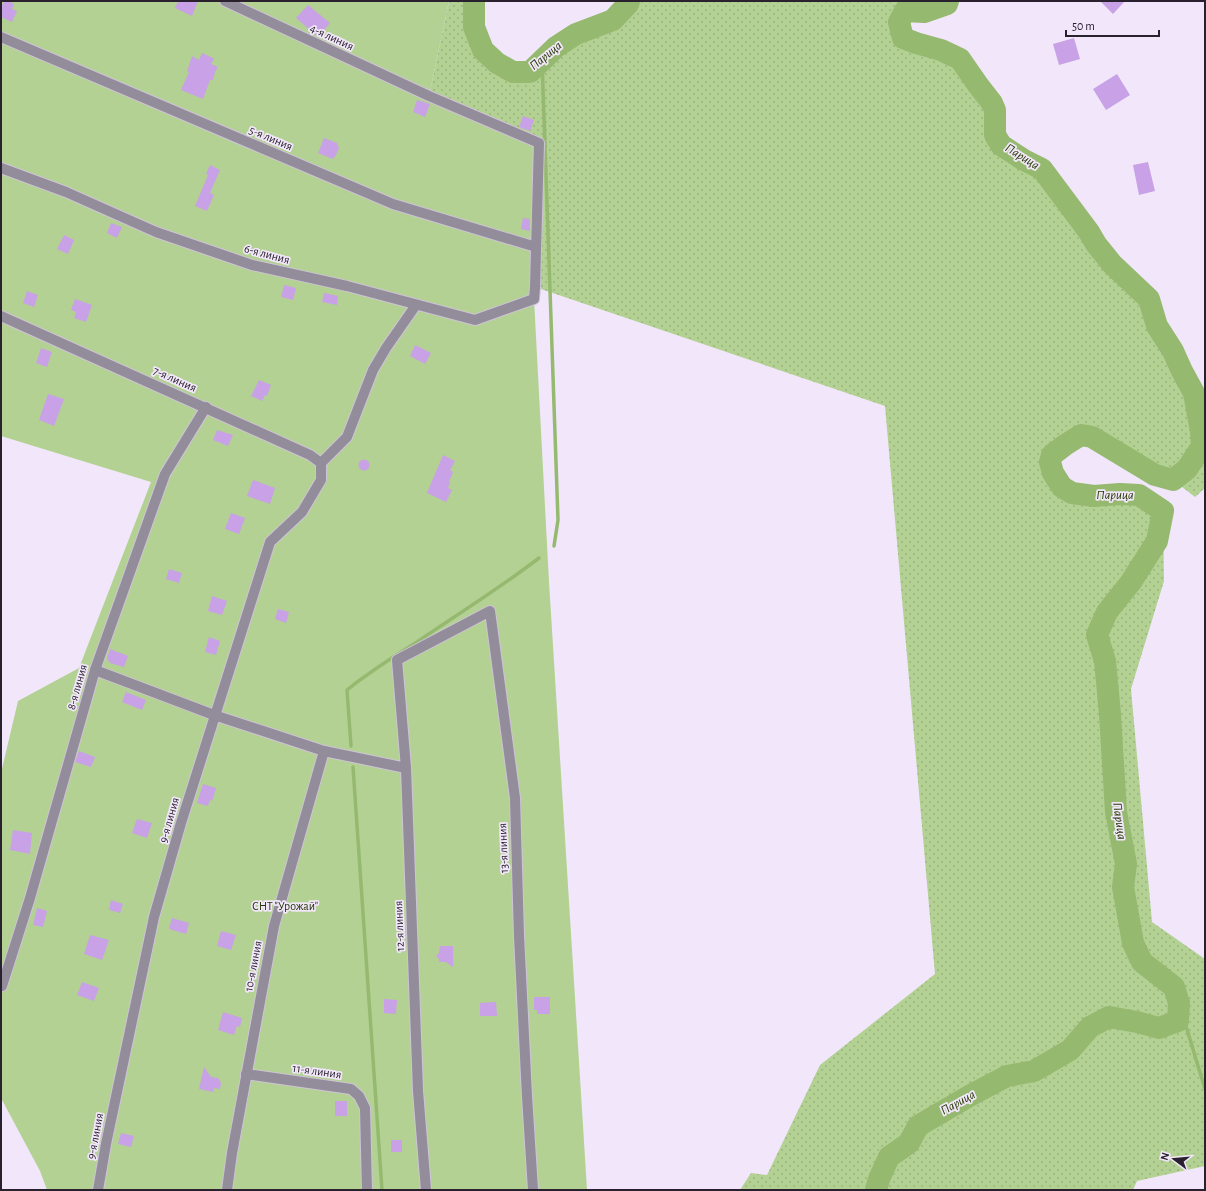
<svg xmlns="http://www.w3.org/2000/svg" width="1206" height="1191" font-family="'Alegreya Sans',sans-serif">
<style>
.grass{fill:url(#grass-dots)}
.garden{fill:#b3d193}
.lines{fill:none;stroke-linecap:round;stroke-linejoin:round}
.stream{stroke:#96b970;stroke-width:3.5}
.river{stroke:#96b970;stroke-width:22}
.building{fill:#c8a1e6}
.street-casing{stroke:#cec4d5;stroke-width:12}
.street{stroke:#938c9a;stroke-width:10}
.labels{text-anchor:middle;dominant-baseline:central;stroke-width:3.5;stroke-linejoin:round;paint-order:stroke}
.street-label{font-size:12px;fill:#29222e;stroke:#f2e7fa}
.park-label{font-size:12px;fill:#1f3300;stroke:#f2e7fa}
.water-label{font-size:13px;font-style:italic;fill:#253a04;stroke:#f2e7fa}
</style>
<defs>
<pattern id="grass-dots" width="8" height="8" patternUnits="userSpaceOnUse"><rect width="8" height="8" fill="#b3d193"/><path d="M2 2h.1M6 6h.1" fill="none" stroke="#9ab37f" stroke-width="1.8" stroke-linecap="round"/></pattern>
</defs>
<rect width="100%" height="100%" fill="#f2e7fa"/>
<path class="grass" d="M449,1H474V27L483,50L497,63L513,72H530L556,47L576,34L613,20L628,4L629,1H948L947,4L924,12L905,11L899,22L903,38L916,43L941,50L960,59L978,85L992,103L995,110L996,135L1001,144L1024,160L1042,169L1089,232L1096,244L1112,264L1149,299L1157,326L1173,351L1187,370L1205,400V488L1195,497L1173,480L1155,475L1092,437C1088,437 1083,435 1080,436C1074,438 1056,450 1052,455C1046,463 1056,482 1063,487C1084,503 1113,490 1138,495C1144,496 1157,507 1163,511L1164,581L1131,689L1152,922L1205,959V1166L1137,1181L1133,1190H740L751,1173L767,1175L820,1065L935,974L885,406L535,287L429,96Z"/>
<polygon class="garden" points="1,1 449,1 429,96 539,143 534,299 549,582 587,1190 47,1190 40,1171 1,1098 1,773 18,701 79,668 151,482 1,436"/>
<g class="lines">
<g class="stream">
<polyline points="542,60 558,520 554,546"/>
<path d="M351,746L347,690C369,672 393,657 417,642C458,614 500,588 539,558"/>
<polyline points="353,767 382,1190"/>
<polyline points="1179,1003 1205,1089"/>
</g>
<g class="river">
<polyline points="474,1 474,27 483,50 497,63 513,72 530,72 556,47 576,34 613,20 628,4 629,1"/>
<polyline points="876,1190 879,1179 889,1157 909,1143 918,1126 971,1095 1007,1076 1034,1071 1070,1050 1090,1027 1109,1017 1137,1022 1159,1028 1178,1021 1179,1003 1174,987 1142,962 1133,943 1123,887 1126,864 1116,812 1110,714 1105,661 1097,635 1107,612 1131,582 1157,541 1163,511 1139,495 1120,494 1094,496 1072,493 1062,487 1053,473 1050,462 1052,455 1065,445 1081,435 1092,437 1155,475 1173,480 1187,469 1202,446 1201,431 1194,393 1182,371 1173,351 1157,326 1149,299 1112,264 1096,244 1089,232 1042,169 1024,160 1001,145 995,135 995,110 992,103 978,85 960,59 941,50 916,43 903,38 899,22 905,11 924,12 947,4 948,1"/>
</g>
</g>
<g class="building">
<polygon points="4,1 8,1 14,4 12,9 17,11 12,22 1,17 1,8"/>
<polygon points="178,1 198,1 192,16 175,8"/>
<polygon points="1100,1 1125,1 1113,14"/>
<polygon points="308,5 330,23 318,37 296,18"/>
<polygon points="1074,38 1080,59 1059,65 1053,44"/>
<polygon points="202,53 213,58 214,59 211,64 218,67 215,72 213,80 210,80 203,99 181,90 189,72 187,71 192,56 199,60"/>
<polygon points="1117,74 1130,95 1106,110 1093,89"/>
<polygon points="417,100 430,104 425,117 413,112"/>
<polygon points="523,116 534,120 530,131 519,127"/>
<polygon points="324,138 337,143 339,148 335,157 334,157 333,159 318,153"/>
<polygon points="1148,162 1155,191 1139,195 1133,165"/>
<polygon points="210,165 220,170 210,193 214,195 207,211 195,206 208,175 206,174"/>
<polygon points="523,218 530,219 530,231 521,229"/>
<polygon points="111,223 122,227 117,238 107,233"/>
<polygon points="64,235 74,240 68,254 57,249"/>
<polygon points="284,285 296,288 293,300 281,297"/>
<polygon points="27,291 38,295 34,307 23,303"/>
<polygon points="324,293 338,296 337,305 322,302"/>
<polygon points="75,299 92,305 86,322 74,318 76,312 71,310"/>
<polygon points="415,345 431,353 425,364 410,356"/>
<polygon points="41,348 52,352 47,367 36,363"/>
<polygon points="259,380 271,385 267,396 265,395 262,401 251,396"/>
<polygon points="48,394 64,399 54,426 39,420"/>
<polygon points="217,430 233,435 228,446 213,440"/>
<polygon points="443,455 455,461 450,470 453,472 449,482 450,482 448,488 452,490 446,502 427,493"/>
<circle cx="364" cy="465" r="5.5"/>
<polygon points="253,480 275,488 270,504 247,496"/>
<polygon points="231,513 245,518 239,534 225,529"/>
<polygon points="169,569 182,573 179,583 166,579"/>
<polygon points="212,596 227,601 222,615 208,611"/>
<polygon points="278,609 289,612 286,623 275,619"/>
<polygon points="209,637 220,641 216,655 205,652"/>
<polygon points="110,649 128,656 124,667 110,663 107,659"/>
<polygon points="126,692 146,700 142,710 122,702"/>
<polygon points="79,751 95,757 91,767 75,762"/>
<polygon points="203,784 216,788 212,801 210,800 208,806 197,803"/>
<polygon points="137,819 152,823 147,838 132,833"/>
<polygon points="13,830 32,833 30,854 10,850"/>
<polygon points="111,900 123,904 120,913 109,910"/>
<polygon points="37,908 47,911 43,927 33,925"/>
<polygon points="172,918 189,923 186,934 169,929"/>
<polygon points="221,931 236,935 231,950 217,946"/>
<polygon points="90,935 109,940 102,960 84,954"/>
<polygon points="440,946 453,946 453,967 446,962 439,962 439,959 436,956 439,953"/>
<polygon points="82,982 99,988 94,1001 77,995"/>
<polygon points="534,997 550,997 550,1014 537,1014 537,1010 534,1010"/>
<polygon points="384,999 397,1000 396,1014 384,1013"/>
<polygon points="496,1002 497,1016 480,1016 480,1003"/>
<polygon points="223,1012 242,1018 240,1027 237,1026 234,1035 218,1030"/>
<polygon points="204,1067 211,1077 218,1078 221,1083 220,1089 214,1088 213,1092 199,1089"/>
<rect x="335" y="1101" width="12" height="15"/>
<polygon points="121,1133 134,1136 131,1147 118,1144"/>
<rect x="391" y="1140" width="11" height="12"/>
</g>
<g class="lines">
<g class="street-casing">
<g id="street">
<polyline points="1,37 393,204 536,247"/>
<polyline points="1,168 66,192 156,232 252,265 347,286 475,320 534,299 535,287 539,143 429,96 225,1"/>
<polyline points="1,316 310,455 321,463 321,480 302,512 270,542 181,823 154,917 106,1144 98,1190"/>
<polyline points="321,463 347,437 373,370 386,348 416,305"/>
<polyline points="95,670 214,715 324,751 406,768"/>
<polyline points="2,986 30,898 95,670 165,474 206,407"/>
<polyline points="246,1074 351,1089 359,1096 365,1108 367,1190"/>
<polyline points="227,1190 232,1153 274,926 324,751"/>
<polyline points="426,1190 418,1091 406,768 397,660 490,611 515,798 519,936 527,1096 533,1190"/>
</g>
</g>
<use href="#street" class="street"/>
</g>
<g class="labels">
<g class="street-label">
<text transform="translate(332 37) rotate(25)">4-я линия</text>
<text transform="translate(271 138) rotate(23)">5-я линия</text>
<text transform="translate(267 254) rotate(15)">6-я линия</text>
<text transform="translate(175 379) rotate(24)">7-я линия</text>
<text transform="translate(77 687) rotate(-74)">8-я линия</text>
<text transform="translate(169 820) rotate(-74)">9-я линия</text>
<text transform="translate(503 848) rotate(-92)">13-я линия</text>
<text transform="translate(399 926) rotate(-92)">12-я линия</text>
<text transform="translate(253 966) rotate(-79)">10-я линия</text>
<text transform="translate(317 1071) rotate(8)">11-я линия</text>
<text transform="translate(95 1136) rotate(-79)">9-я линия</text>
</g>
<g class="park-label">
<text x="285" y="906">СНТ "Урожай"</text>
</g>
<g class="water-label">
<text transform="translate(546 56) rotate(-39)">Парица</text>
<text transform="translate(1022 157) rotate(32)">Парица</text>
<text x="1115" y="495">Парица</text>
<text transform="translate(1119 821) rotate(82)">Парица</text>
<text transform="translate(958 1103) rotate(-29)">Парица</text>
</g>
</g>
<rect width="1206" height="1191" fill="none" stroke="#29222e" stroke-width="4"/>
<g transform="translate(1174 1159) rotate(286)" stroke="#f2e7fa" stroke-width="3" paint-order="stroke">
<path d="M0-3L7 15L0 10L-7 15Z" fill="#29222e"/>
<text y="-6" font-size="11" font-weight="bold" text-anchor="middle" fill="#29222e">N</text>
</g>
<path d="M1066 30v6h93v-6" fill="none" stroke="#29222e" stroke-width="2"/>
<text x="1072" y="30" font-size="12" fill="#29222e" stroke="#f2e7fa" stroke-width="3" paint-order="stroke">50 m</text>
</svg>
